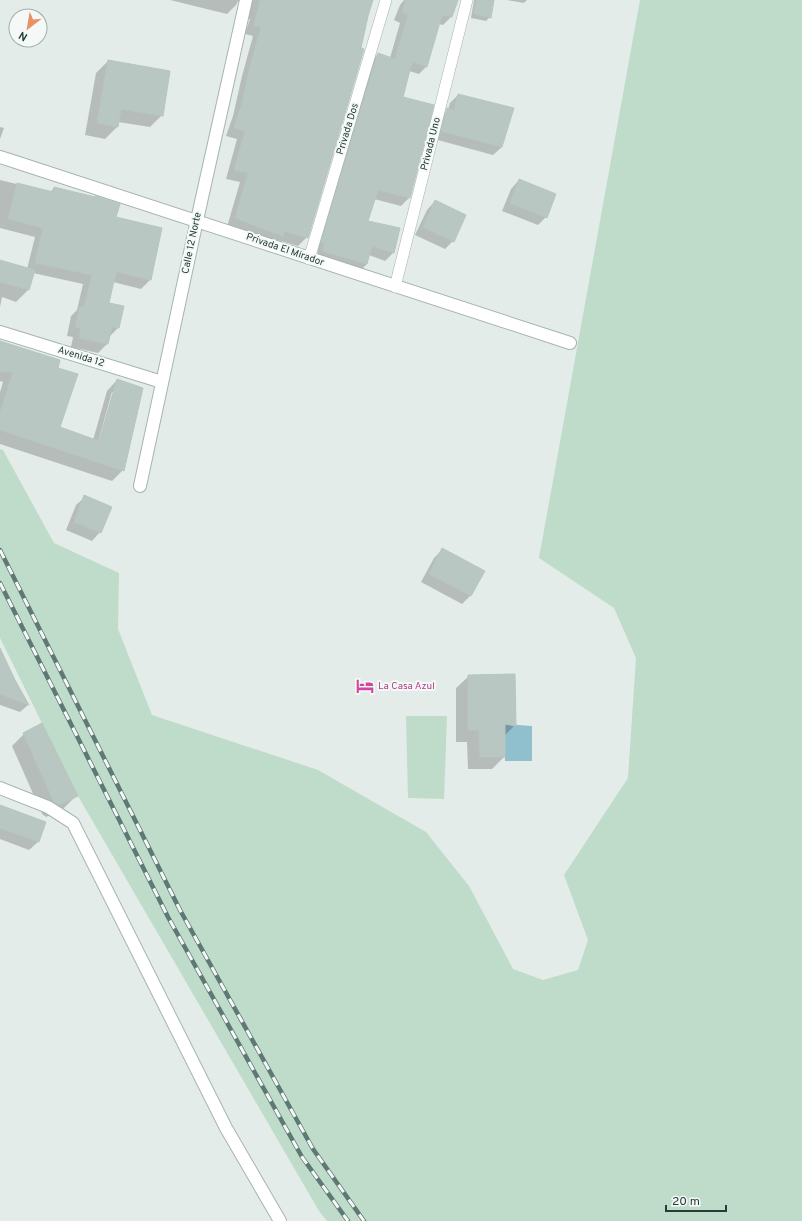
<svg xmlns="http://www.w3.org/2000/svg" width="802" height="1221" font-family="Overpass,sans-serif">
<style>
.green{fill:#bedcc9}
.water{fill:#90bfcd}
.shadow{fill:#0003;fill-rule:evenodd}
.building{fill:#b9c7c2;stroke:#b6c6c1}
.lines{fill:none;stroke-linecap:round;stroke-linejoin:round}
.lane-casing{stroke:#a7b4b0;stroke-width:12}
.street-casing{stroke:#a7b4b0;stroke-width:14}
.lane{stroke:#fff;stroke-width:11}
.street{stroke:#fff;stroke-width:12}
.rail-casing{stroke:#5f7873;stroke-width:4.5}
.rail{stroke:#f4f9f7;stroke-width:3;stroke-dasharray:9;stroke-linecap:butt}
.labels{text-anchor:middle;dominant-baseline:central;stroke-width:4;stroke-linejoin:round;paint-order:stroke}
.street-label{font-size:10px;fill:#243d38;stroke:#f4f9f7}
.hotel-label{font-size:10px;fill:#b23c85;stroke:#f4f9f7;text-anchor:start}
</style>
<rect width="100%" height="100%" fill="#e4ece9"/>
<g class="green">
<polygon points="640,0 802,0 802,1221 327,1221 319,1211 78,796 0,638 0,449 3,450 54,543 119,573 118,629 152,715 318,770 426,832 469,886 513,969 543,980 578,970 588,940 564,875 628,778 636,658 614,608 539,558"/>
<polygon points="406,716 447,716 444,799 408,798"/>
</g>
<polygon class="water" points="505,724 532,726 532,761 505,761"/>
<g class="shadow">
<polygon points="170,0 372,0 307,237 298,246 277,240 273,244 227,227 240,182 226,179 237,139 226,136 233,116 242,76 253,36 245,34 250,19 243,17 242,3 238,1 236,5 227,14"/>
<polygon points="404,0 448,0 456,3 451,17 443,25 439,24 427,66 419,74 409,71 401,97 432,105 409,198 401,206 374,199 367,221 393,253 385,261 369,255 367,264 359,272 316,258 318,251 314,250 370,62 378,54 390,58 400,23 394,20 400,5"/>
<polygon points="474,0 493,0 490,17 486,21 471,18"/>
<polygon points="507,0 527,0 524,3"/>
<polygon points="108,61 162,115 150,127 118,122 117,127 105,139 85,135 96,73"/>
<polygon points="458,95 502,147 493,155 434,139 439,118 448,110 450,103"/>
<polygon points="0,127 4,128 0,139"/>
<polygon points="0,180 50,192 54,188 115,217 150,280 141,289 113,282 108,303 118,328 109,337 108,343 98,353 71,347 73,337 67,336 71,316 77,310 83,284 33,273 28,290 16,302 2,297 0,307 0,261 27,269 35,237 0,228"/>
<polygon points="519,180 546,217 538,225 502,211 511,189"/>
<polygon points="435,201 453,241 445,249 415,235 427,210"/>
<path d="M0,342L59,427L93,440L107,391L117,380L123,470L112,481L0,444V392L3,382L0,381ZM112,392H114L99,446H97Z"/>
<polygon points="85,497 100,532 92,541 66,530 76,505"/>
<polygon points="442,550 483,571 470,596 462,604 421,582 434,558"/>
<polygon points="0,650 28,705 20,712 0,705"/>
<polygon points="469,676 515,725 504,736 504,757 492,769 468,769 467,742 456,742 456,688"/>
<polygon points="24,734 76,796 64,808 46,817 42,814 12,746"/>
<polygon points="0,806 38,842 29,850 0,839"/>
</g>
<g class="building">
<polygon points="260,0 373,0 368,16 361,48 364,49 308,238 284,231 283,236 235,218 248,173 234,170 245,131 234,128 240,108 241,108 250,66 261,27 254,25"/>
<polygon points="406,0 458,0 452,17 442,15 427,67 412,62 403,97 434,105 410,198 378,190 368,221 400,228 394,253 372,246 367,264 323,251 325,243 321,242 378,53 395,59 408,15 402,12"/>
<polygon points="477,0 494,0 491,18 474,14"/>
<polygon points="108,60 170,71 163,116 121,109 118,127 97,123"/>
<polygon points="458,94 514,108 502,147 441,131 447,108 454,110"/>
<polygon points="519,179 556,194 547,218 510,203"/>
<polygon points="17,183 53,192 54,187 95,197 95,196 120,204 116,217 162,228 151,280 116,272 109,303 124,306 119,328 112,327 108,344 79,338 81,328 75,327 80,306 84,307 92,275 35,263 43,228 8,219"/>
<polygon points="435,200 466,215 454,242 423,227"/>
<polygon points="0,260 35,270 29,290 0,282"/>
<polygon points="0,341 60,360 58,368 78,374 60,427 99,441 117,379 143,388 124,471 0,430 0,413 13,372 0,371"/>
<polygon points="84,495 112,507 101,533 74,522"/>
<polygon points="442,548 485,571 471,596 429,574"/>
<polygon points="0,648 15,680 29,705 0,694"/>
<polygon points="515,674 516,726 505,724 505,757 480,757 479,730 468,730 468,675"/>
<polygon points="42,723 78,796 59,805 54,802 23,733"/>
<polygon points="0,805 46,822 39,842 0,828"/>
</g>
<g class="lines">
<g class="lane-casing">
<g id="lane">
<polyline points="309,259 386,0"/>
<polyline points="395,287 467,0"/>
</g>
</g>
<g class="street-casing">
<g id="street">
<path d="M0,157C190,218 379,282 570,343"/>
<polyline points="0,332 162,382"/>
<polyline points="140,486 197,220 246,0"/>
<polyline points="0,788 48,807 73,823 226,1128 280,1221"/>
</g>
</g>
<use href="#lane" class="lane"/>
<use href="#street" class="street"/>
<g class="rail-casing">
<g id="rail">
<polyline points="0,550 180,910 313,1149 364,1221"/>
<polyline points="0,583 168,917 302,1157 348,1221"/>
</g>
</g>
<use href="#rail" class="rail"/>
</g>
<defs>
<g id="hotel-bare" transform="scale(1.38)"><path d="M-6-4.5h1.5V1H6V5H4.5V3h-9V5H-6ZM-4 0a1.8 1.8 0 1 1 3.6 0ZM.5 0V-2.5h3Q6-2.5 6 0Z" fill="#d1479c" stroke="#f4f9f7" stroke-width="2.5" paint-order="stroke"/></g>
</defs>
<g fill-rule="evenodd">
<use href="#hotel-bare" x="365" y="686"/>
</g>
<g class="labels">
<g class="street-label">
<text transform="translate(348 129) rotate(-73)">Privada Dos</text>
<text transform="translate(431 144) rotate(-76)">Privada Uno</text>
<text transform="translate(192 243) rotate(-78)">Calle 12 Norte</text>
<text transform="translate(285 250) rotate(19)">Privada El Mirador</text>
<text transform="translate(81 357) rotate(17)">Avenida 12</text>
</g>
<g class="hotel-label">
<text x="378" y="686">La Casa Azul</text>
</g>
</g>
<g transform="translate(28 28) rotate(211)"><circle r="19" fill="#f4f9f7" stroke="#a1aeab"/>
<path d="M0-3L7 15L0 10L-7 15Z" fill="#e89166"/>
<text y="-6" font-size="11" font-weight="bold" text-anchor="middle" fill="#243d38">N</text>
</g>
<path d="M666 1205v6h60v-6" fill="none" stroke="#243d38" stroke-width="2"/>
<text x="672" y="1205" font-size="12" fill="#243d38" stroke="#f4f9f7" stroke-width="3" paint-order="stroke">20 m</text>
</svg>
